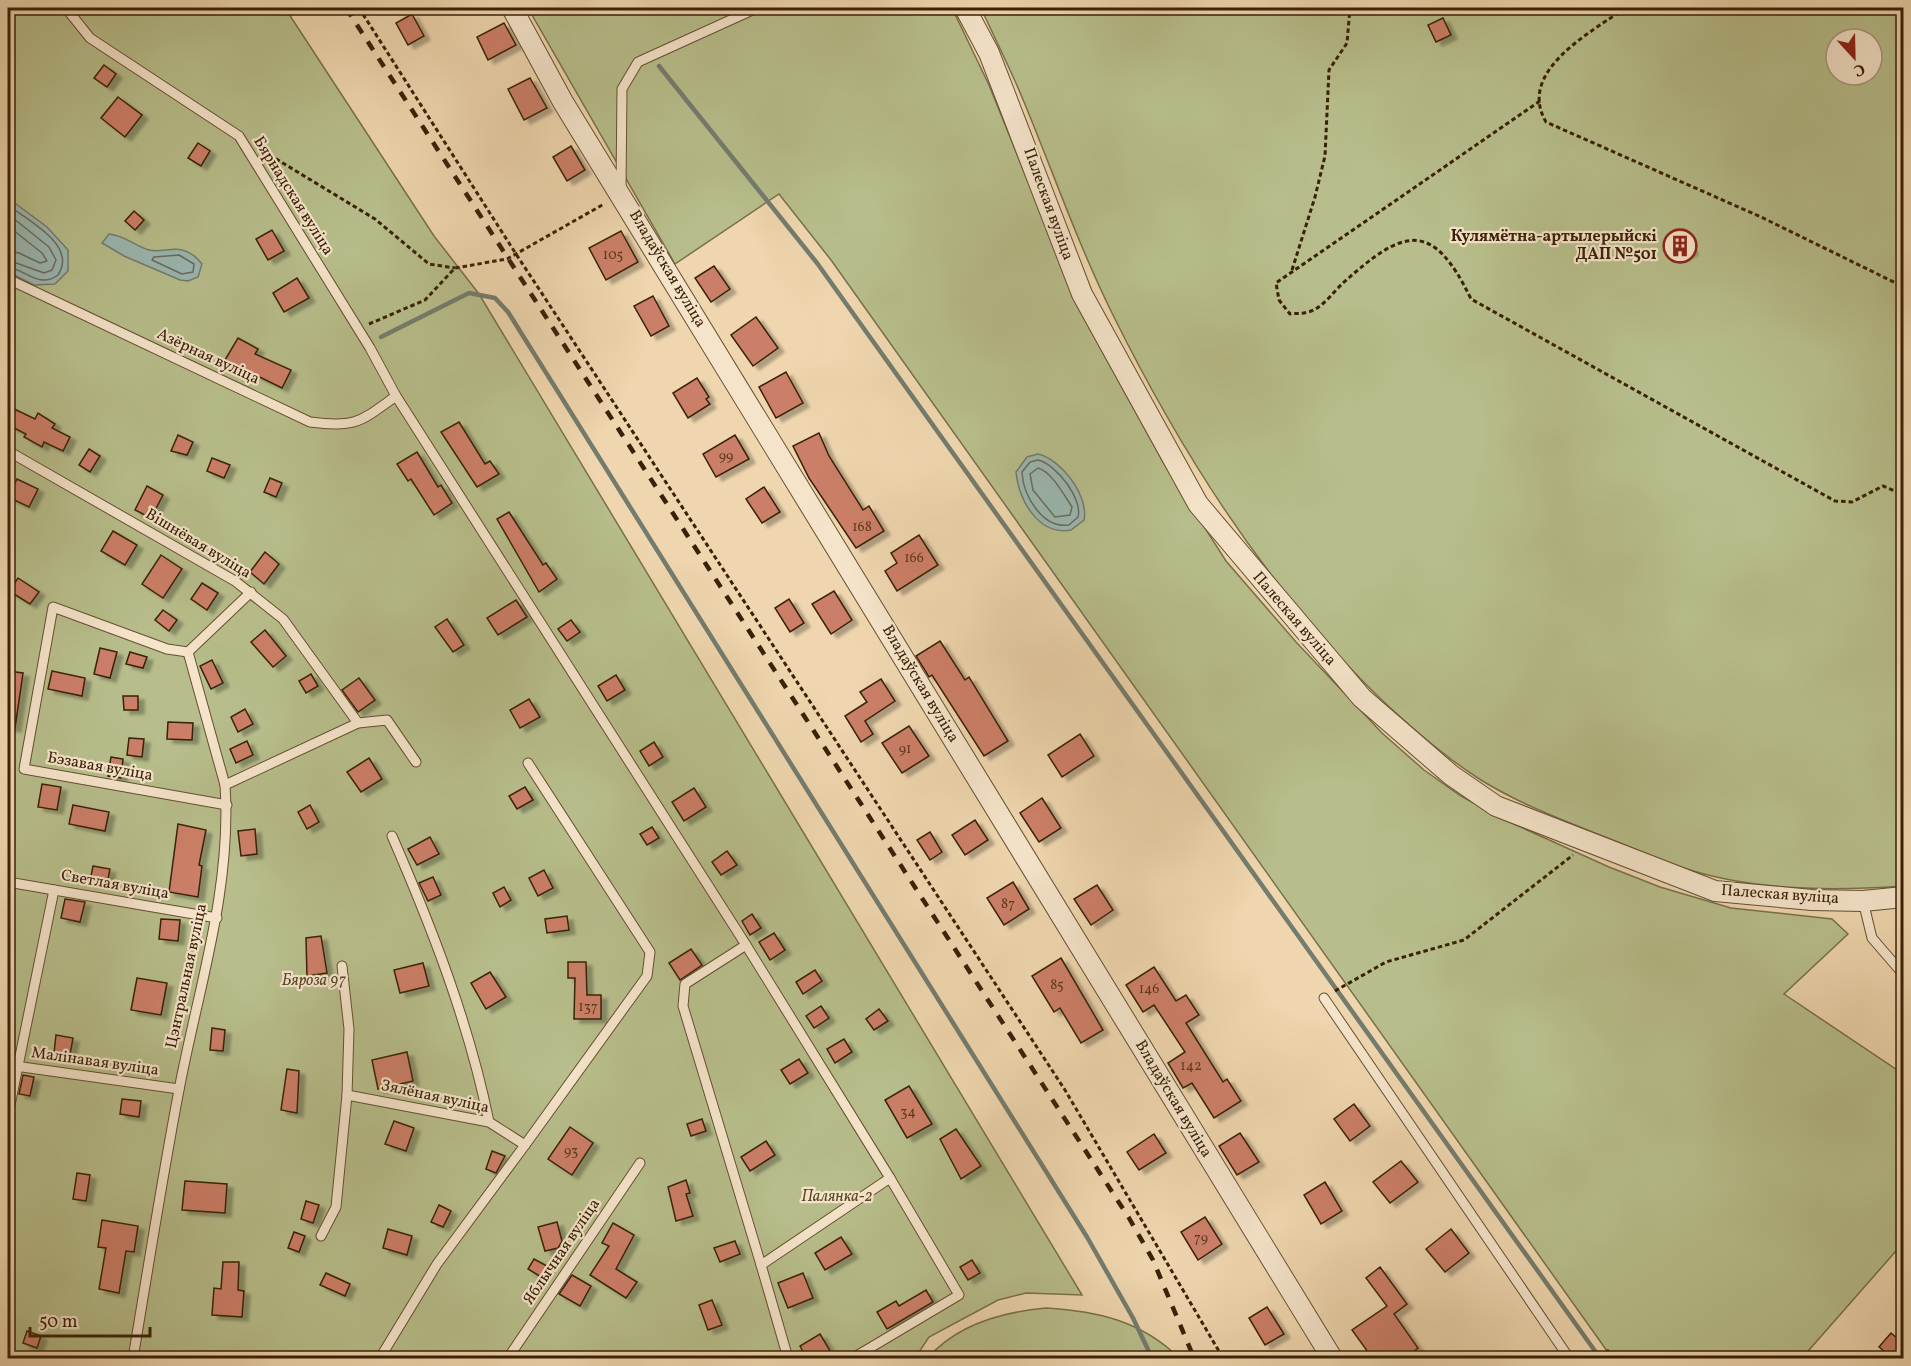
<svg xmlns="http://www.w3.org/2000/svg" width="1911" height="1366" font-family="Vollkorn,serif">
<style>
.green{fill:#b7be8b;stroke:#787049;stroke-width:1.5;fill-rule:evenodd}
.water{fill:#9bb8b2;stroke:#747c6e;stroke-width:1.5}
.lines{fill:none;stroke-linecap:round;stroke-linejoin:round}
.shore{stroke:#6a6c5c;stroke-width:1.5}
.stream{stroke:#747c6e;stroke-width:4.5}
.building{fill:#cc7f67;stroke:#392107;stroke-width:1.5;filter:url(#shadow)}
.lane-casing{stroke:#664e31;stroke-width:11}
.street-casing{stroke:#664e31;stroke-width:22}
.path{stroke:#392107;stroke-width:3;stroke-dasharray:4.5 3;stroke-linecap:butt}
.lane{stroke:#f5e4ca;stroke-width:9}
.street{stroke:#f5e4ca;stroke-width:20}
.rail{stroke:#392107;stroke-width:4.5;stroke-dasharray:10 10;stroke-linecap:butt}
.labels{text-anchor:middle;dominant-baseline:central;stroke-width:4.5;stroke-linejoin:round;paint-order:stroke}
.number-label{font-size:14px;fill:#5e381f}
.street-label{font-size:16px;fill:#392107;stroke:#f5e4ca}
.poi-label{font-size:16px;font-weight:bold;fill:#392107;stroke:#f5e4ca;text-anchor:end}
.park-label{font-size:16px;font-style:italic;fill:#584828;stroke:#f5e4ca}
</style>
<defs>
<filter id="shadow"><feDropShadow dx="6" dy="4" stdDeviation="1.5" flood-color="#0004"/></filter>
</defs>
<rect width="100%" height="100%" fill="#efd6ae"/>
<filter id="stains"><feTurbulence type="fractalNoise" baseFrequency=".00333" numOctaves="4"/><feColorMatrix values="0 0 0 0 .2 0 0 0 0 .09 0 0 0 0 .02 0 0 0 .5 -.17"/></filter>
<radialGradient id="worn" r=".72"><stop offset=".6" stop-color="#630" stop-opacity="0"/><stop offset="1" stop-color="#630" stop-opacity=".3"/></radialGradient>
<g class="green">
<polygon points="8,8 285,8 434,236 479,294 1082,1295 1026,1293 998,1300 929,1337 915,1358 8,1358"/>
<polygon points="528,8 952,8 989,85 1081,313 1166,467 1226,561 1296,642 1382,733 1424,770 1461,796 1505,820 1609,867 1660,887 1731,908 1832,919 1848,934 1784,994 1903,1074 1903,1243 1802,1358 1612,1358 831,260 779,194 675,264"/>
<path d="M981,8H1903V886C1832,891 1753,891 1684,868C1656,858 1628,846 1600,835C1560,819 1518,803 1481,780C1446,758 1414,730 1384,702C1269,592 1182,455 1112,313C1078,244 1053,172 1024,102C1011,70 995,39 981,8ZM1836,39H1872V75H1836Z"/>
<path d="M1046,1308C1097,1311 1142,1321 1179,1358H928C957,1324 1003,1312 1046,1308Z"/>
</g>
<g class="water">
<polygon points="8,198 47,227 68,250 68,271 55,284 34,285 8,272"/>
<path d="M109,234C127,236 132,245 149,250C160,253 172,247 182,250C191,252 196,257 202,264L198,277L188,281L180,280L124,256L102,243Z"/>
<path d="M1038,454C1061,459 1089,496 1084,520L1071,530C1039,536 1019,501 1016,472L1027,457Z"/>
</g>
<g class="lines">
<g class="shore">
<path d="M8,205C27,220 78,245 58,275C39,289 26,270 8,267"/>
<polyline points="8,214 49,247 56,260 52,270 44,273 8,260"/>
<polyline points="8,226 42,253 47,261 40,263 19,253 8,251"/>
<polygon points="179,255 194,264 193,272 182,274 152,260 154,257"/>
<path d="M1038,460C1056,464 1083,499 1078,517L1069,525C1043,529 1023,496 1022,472L1030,462Z"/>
<path d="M1038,468C1052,472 1064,495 1072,507L1070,515L1055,517L1033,490L1030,474Z"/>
</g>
<g class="stream">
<polyline points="659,66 817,263 1600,1358"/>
<polyline points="381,337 469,293 495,298 508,312 1087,1237 1133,1318 1152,1358"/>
</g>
</g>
<g class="building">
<polygon points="412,14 424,36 408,45 396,23"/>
<polygon points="1443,18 1451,35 1436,42 1428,25"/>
<polygon points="504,23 516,45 488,60 477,37"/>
<polygon points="104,65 116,74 107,87 94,78"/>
<polygon points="530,78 547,108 524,120 508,89"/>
<polygon points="118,97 142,115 125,137 101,118"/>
<polygon points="198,143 210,151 201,166 188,158"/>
<polygon points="571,146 585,170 567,181 553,157"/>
<polygon points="134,211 144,220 135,230 125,221"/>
<polygon points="272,230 284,251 268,260 256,239"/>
<polygon points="621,231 638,262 606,280 589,248"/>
<polygon points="1684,234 1692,251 1677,258 1669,241"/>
<polygon points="714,266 730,289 711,302 695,278"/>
<polygon points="297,278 309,298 284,312 273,293"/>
<polygon points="653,296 669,326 651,336 634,306"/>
<polygon points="756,317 778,348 753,366 731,335"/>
<polygon points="238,338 258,349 255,354 291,370 282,388 225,360"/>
<polygon points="786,372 803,403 776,418 759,387"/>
<polygon points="697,378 709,397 706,399 710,404 688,418 673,393"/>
<polygon points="8,406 35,419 38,413 55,424 52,428 70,437 63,451 44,442 42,447 24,437 26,434 8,425"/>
<polygon points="459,422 485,464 490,461 499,474 477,487 441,432"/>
<polygon points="819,433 829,456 863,510 869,506 884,531 856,548 809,478 793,446"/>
<polygon points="178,435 193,442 187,455 171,451"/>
<polygon points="735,435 749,459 716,477 703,454"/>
<polygon points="89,449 100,456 90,472 79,465"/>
<polygon points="417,452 438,487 441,485 452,503 434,515 411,479 408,481 397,464"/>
<polygon points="212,458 230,465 224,478 207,471"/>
<polygon points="270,478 282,483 276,497 264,492"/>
<polygon points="17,479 38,489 29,507 8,497"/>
<polygon points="147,486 163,495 151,518 135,510"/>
<polygon points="764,487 780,512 762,523 746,499"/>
<polygon points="509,512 543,565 546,563 557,579 539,592 497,519"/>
<polygon points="113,531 137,545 125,565 101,551"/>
<polygon points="919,535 938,565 897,591 885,571 897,563 891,553"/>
<polygon points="265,552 279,564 264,584 250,572"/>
<polygon points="161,555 182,569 163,598 142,584"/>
<polygon points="18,578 39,592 30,604 9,591"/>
<polygon points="202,583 218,593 207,610 191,599"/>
<polygon points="834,591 852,620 831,634 812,604"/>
<polygon points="789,599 804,623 790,632 775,608"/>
<polygon points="516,600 527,617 498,635 487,618"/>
<polygon points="163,610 177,620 169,631 155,620"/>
<polygon points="447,619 464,645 453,652 435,627"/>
<polygon points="571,620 580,632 567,641 558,629"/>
<polygon points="265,630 286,656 273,667 251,642"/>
<polygon points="940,641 965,680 969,677 1008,741 984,756 932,675 929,677 916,656"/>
<polygon points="100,648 117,652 110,678 94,674"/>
<polygon points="130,652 147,657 143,668 126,664"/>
<polygon points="212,660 223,683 211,689 200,666"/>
<polygon points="8,671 23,673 15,728 8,727"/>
<polygon points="52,671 85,678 82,696 48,689"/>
<polygon points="311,674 318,686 306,693 299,681"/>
<polygon points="616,675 625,690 607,701 598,686"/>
<polygon points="359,678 375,700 358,712 342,690"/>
<polygon points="881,679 895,701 865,721 873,734 861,742 845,716 867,702 860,692"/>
<polygon points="123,696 138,696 138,710 124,710"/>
<polygon points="529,699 540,717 520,728 510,710"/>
<polygon points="245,709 253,724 238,732 231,717"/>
<polygon points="168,722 193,723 192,740 167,739"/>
<polygon points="909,726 929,756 902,773 882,743"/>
<polygon points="1080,734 1094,756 1062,777 1048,755"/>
<polygon points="129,738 144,739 142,757 127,755"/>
<polygon points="247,741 253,755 236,763 230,749"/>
<polygon points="654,742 663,757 649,766 640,751"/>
<polygon points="111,757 123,759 121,778 108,776"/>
<polygon points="369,758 382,779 361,792 347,772"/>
<polygon points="42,784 61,787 57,810 38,807"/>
<polygon points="525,787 533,800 517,809 509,796"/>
<polygon points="694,788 706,807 684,821 672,802"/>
<polygon points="1042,798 1061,828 1039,842 1020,813"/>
<polygon points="73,805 109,812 105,831 69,824"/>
<polygon points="310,805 319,822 307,829 298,812"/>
<polygon points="975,820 988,840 965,855 952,835"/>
<polygon points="178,824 206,830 199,865 202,866 198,897 169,892"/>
<polygon points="652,827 659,838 647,845 640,834"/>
<polygon points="255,829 257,854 241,856 238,831"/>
<polygon points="930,832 942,852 930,860 917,840"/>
<polygon points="430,837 439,854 417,865 408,849"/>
<polygon points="727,851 737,865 721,875 712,862"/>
<polygon points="93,866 110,869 107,884 90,881"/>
<polygon points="544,870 553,888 538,896 529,878"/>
<polygon points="433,877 441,895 428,901 419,883"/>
<polygon points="1013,882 1029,909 1004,925 987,898"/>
<polygon points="1097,885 1113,910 1091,925 1074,899"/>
<polygon points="504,887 511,900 500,907 493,893"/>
<polygon points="65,899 85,902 80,922 61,918"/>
<polygon points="752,914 761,928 750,935 742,921"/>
<polygon points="567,916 569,930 547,933 545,919"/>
<polygon points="161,919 180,920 178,941 159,939"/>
<polygon points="774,933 785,950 770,960 759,942"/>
<polygon points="321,936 327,973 307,976 306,938"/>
<polygon points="691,949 702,965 680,980 669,963"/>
<polygon points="1061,958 1103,1030 1081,1043 1060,1008 1054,1012 1032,976"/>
<polygon points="568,962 586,962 587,995 601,995 601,1019 574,1019 575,978 568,978"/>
<polygon points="423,963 429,986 400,993 394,970"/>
<polygon points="1154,967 1176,1001 1186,995 1199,1015 1186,1023 1223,1082 1227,1079 1241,1101 1214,1118 1192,1083 1183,1088 1168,1063 1185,1052 1154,1005 1143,1012 1126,985"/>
<polygon points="815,970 822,981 803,994 796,982"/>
<polygon points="490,972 506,997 486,1009 471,983"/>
<polygon points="137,978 167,983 161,1015 131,1010"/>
<polygon points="821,1006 829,1018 814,1028 806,1016"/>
<polygon points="879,1009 888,1021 874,1030 866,1019"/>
<polygon points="212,1028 225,1030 223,1051 210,1050"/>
<polygon points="56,1035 73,1038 70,1055 54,1053"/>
<polygon points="844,1039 852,1052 835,1063 827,1049"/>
<polygon points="407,1052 413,1081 378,1089 372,1060"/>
<polygon points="799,1059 808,1073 790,1084 781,1070"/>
<polygon points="287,1069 299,1071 297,1113 281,1110"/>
<polygon points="23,1075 34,1077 30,1096 19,1094"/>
<polygon points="909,1086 932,1124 907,1138 885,1100"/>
<polygon points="122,1099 141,1101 139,1117 120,1114"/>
<polygon points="1354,1104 1370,1126 1350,1141 1334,1119"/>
<polygon points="702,1119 706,1131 691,1136 687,1124"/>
<polygon points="394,1121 414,1128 406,1151 385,1144"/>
<polygon points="570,1127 593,1143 572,1175 548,1159"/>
<polygon points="956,1129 981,1166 961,1179 940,1139"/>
<polygon points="1240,1133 1259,1162 1237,1175 1219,1146"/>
<polygon points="1154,1134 1166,1153 1139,1170 1127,1152"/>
<polygon points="766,1141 775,1155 750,1171 741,1157"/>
<polygon points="492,1151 505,1156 496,1173 486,1169"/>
<polygon points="1401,1161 1418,1182 1390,1203 1373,1182"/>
<polygon points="77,1173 90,1175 86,1201 73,1199"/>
<polygon points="686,1180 690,1193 686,1194 693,1216 676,1221 668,1187"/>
<polygon points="185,1181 227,1184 225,1213 182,1210"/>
<polygon points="1325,1182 1342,1211 1321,1224 1304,1195"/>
<polygon points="306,1201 319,1205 313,1223 301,1219"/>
<polygon points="439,1205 451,1211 443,1227 431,1222"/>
<polygon points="1205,1217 1222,1244 1198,1260 1181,1232"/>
<polygon points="102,1220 138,1226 134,1252 126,1251 119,1293 99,1289 106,1248 98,1247"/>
<polygon points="557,1222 562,1241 558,1248 545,1251 538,1227"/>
<polygon points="613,1223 634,1235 616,1269 637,1282 626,1298 590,1275 609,1246 602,1243"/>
<polygon points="388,1229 412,1236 407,1255 383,1248"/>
<polygon points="1451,1229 1469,1253 1445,1272 1426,1249"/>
<polygon points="294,1232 305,1236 299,1252 288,1248"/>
<polygon points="841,1237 852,1254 825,1270 815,1253"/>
<polygon points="735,1241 740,1254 720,1262 714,1248"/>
<polygon points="534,1259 547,1266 541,1277 528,1269"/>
<polygon points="972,1260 980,1273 968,1280 960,1267"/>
<polygon points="223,1262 239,1262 238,1290 244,1291 242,1317 212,1315 214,1288 221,1289"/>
<polygon points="1380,1267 1407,1304 1394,1314 1418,1348 1404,1359 1373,1359 1352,1330 1387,1306 1366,1278"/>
<polygon points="326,1273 350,1284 345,1296 320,1285"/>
<polygon points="803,1273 813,1298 788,1308 778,1283"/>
<polygon points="572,1275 591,1286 580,1306 559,1294"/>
<polygon points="926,1290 933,1302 887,1329 877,1312 896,1301 899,1306"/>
<polygon points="712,1300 722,1325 708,1330 699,1305"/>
<polygon points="1267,1307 1284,1334 1265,1345 1249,1318"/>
<polygon points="27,1331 41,1336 37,1348 23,1343"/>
<polygon points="1891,1333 1903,1343 1891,1357 1879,1347"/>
<polygon points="820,1334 835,1359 807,1359 800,1346"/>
</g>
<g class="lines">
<g class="lane-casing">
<g id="lane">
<polyline points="66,8 90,38 239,136 370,348 396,396 746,945 890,1178 761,1265 788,1358"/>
<polyline points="621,188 622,89 638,62 757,8"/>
<path d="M8,279L310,422C356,428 360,422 396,396"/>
<polyline points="8,451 235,581 283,619 358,723 387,720 416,762"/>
<polyline points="188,652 167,649 53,607 24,769 227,805"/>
<polyline points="225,785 358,723"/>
<path d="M392,836C432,928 469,1023 489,1122"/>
<polyline points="8,882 217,918"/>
<polyline points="1863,901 1872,938 1904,975"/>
<polyline points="746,945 685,984 683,1006 761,1265"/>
<polyline points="342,966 349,1029 347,1095 489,1122 525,1145 437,1264 380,1358"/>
<polyline points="1324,998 1569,1358"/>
<polyline points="8,1065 179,1089"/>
<polyline points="8,1115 54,890"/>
<polyline points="525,1145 647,976 650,952 528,763"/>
<polyline points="321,1236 336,1207 347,1095"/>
<path d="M133,1358C148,1269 162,1179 179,1090C198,989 232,889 225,785L188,652L251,592"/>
<polyline points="508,1358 640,1163"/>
<polyline points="853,1358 959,1295 890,1178"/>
</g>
</g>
<g class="street-casing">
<g id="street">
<polyline points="512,8 563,102 1332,1358"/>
<polyline points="965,8 989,53 1082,294 1198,504 1362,698 1451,775 1496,806 1715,891 1812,900 1863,901 1904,897"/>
</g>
</g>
<g class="path">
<polyline points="359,8 516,254 1065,1090 1223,1358"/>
<path d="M1625,8C1592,32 1516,71 1546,122L1761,217L1904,287"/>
<path d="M1540,101L1276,283L1279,300L1290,314C1296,313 1302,314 1308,312C1322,309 1333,292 1343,283C1403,229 1432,218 1471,299L1835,501L1852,502L1883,486L1904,495"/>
<polyline points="263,151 375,219 429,264 455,268"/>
<polyline points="1292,270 1315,197 1325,156 1329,70 1347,43 1350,8"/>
<polyline points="369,324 425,300 455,268 507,259 604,204"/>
<polyline points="1335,991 1386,962 1464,940 1573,855"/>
<polyline points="1602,1358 1609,1350"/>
</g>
<use href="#lane" class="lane"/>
<use href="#street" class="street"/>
<polyline class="rail" points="346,8 1129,1218 1153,1260 1194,1358"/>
</g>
<defs>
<g id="building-ring" transform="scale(1.725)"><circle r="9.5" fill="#f5e4ca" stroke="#8f2418" stroke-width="1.5"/><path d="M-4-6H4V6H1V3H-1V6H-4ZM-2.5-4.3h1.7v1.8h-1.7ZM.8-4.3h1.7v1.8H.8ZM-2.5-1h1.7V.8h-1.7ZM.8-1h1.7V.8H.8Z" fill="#8f2418"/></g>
</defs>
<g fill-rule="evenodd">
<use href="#building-ring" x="1680" y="246"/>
</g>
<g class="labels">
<g class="number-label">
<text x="613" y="255">105</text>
<text x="726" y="456">99</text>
<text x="862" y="527">168</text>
<text x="914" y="558">166</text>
<text x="905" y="749">91</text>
<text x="1008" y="904">87</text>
<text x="1057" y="985">85</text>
<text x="1149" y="989">146</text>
<text x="588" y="1007">137</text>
<text x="1191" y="1066">142</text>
<text x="908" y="1112">34</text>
<text x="571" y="1151">93</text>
<text x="1201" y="1238">79</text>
</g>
<g class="street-label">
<text transform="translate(293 196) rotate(58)">Бярнадская вуліца</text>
<text transform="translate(1048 204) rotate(70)">Палеская вуліца</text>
<text transform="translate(667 269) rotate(59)">Владаўская вуліца</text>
<text transform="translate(208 357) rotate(25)">Азёрная вуліца</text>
<text transform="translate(198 544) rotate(31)">Вішнёвая вуліца</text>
<text transform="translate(1294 619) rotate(49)">Палеская вуліца</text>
<text transform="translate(920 684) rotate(59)">Владаўская вуліца</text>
<text transform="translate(100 767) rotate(10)">Бэзавая вуліца</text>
<text transform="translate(115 885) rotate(10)">Светлая вуліца</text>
<text transform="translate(1780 895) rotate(4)">Палеская вуліца</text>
<text transform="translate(187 976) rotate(-78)">Цэнтральная вуліца</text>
<text transform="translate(95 1062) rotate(8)">Малінавая вуліца</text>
<text transform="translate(435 1097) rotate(12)">Зялёная вуліца</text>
<text transform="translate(1173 1099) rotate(59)">Владаўская вуліца</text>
<text transform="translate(562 1252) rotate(-56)">Яблычная вуліца</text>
</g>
<g class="poi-label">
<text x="1657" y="237">Кулямётна-артылерыйскі<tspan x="1657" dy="18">ДАП №501</tspan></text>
</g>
<g class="park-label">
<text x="314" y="981">Бяроза 97</text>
<text x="837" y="1197">Палянка-2</text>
</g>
</g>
<rect width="1911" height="1366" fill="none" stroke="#efd6ae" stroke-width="30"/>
<rect x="9" y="9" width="1893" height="1348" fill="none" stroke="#392107" stroke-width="3"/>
<rect x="15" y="15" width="1881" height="1336" fill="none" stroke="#392107" stroke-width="1.5"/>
<g transform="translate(1854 57) rotate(158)"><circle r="28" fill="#f5e4ca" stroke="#aa967c" stroke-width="1.5"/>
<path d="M0-4.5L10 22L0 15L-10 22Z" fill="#8f2418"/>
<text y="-9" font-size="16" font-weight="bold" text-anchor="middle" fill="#392107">С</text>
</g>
<path d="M30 1327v9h120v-9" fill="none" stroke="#392107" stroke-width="3"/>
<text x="39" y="1327" font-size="18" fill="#392107" stroke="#f5e4ca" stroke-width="4.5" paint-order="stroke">50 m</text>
<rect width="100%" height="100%" filter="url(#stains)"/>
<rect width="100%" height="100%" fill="url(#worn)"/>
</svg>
